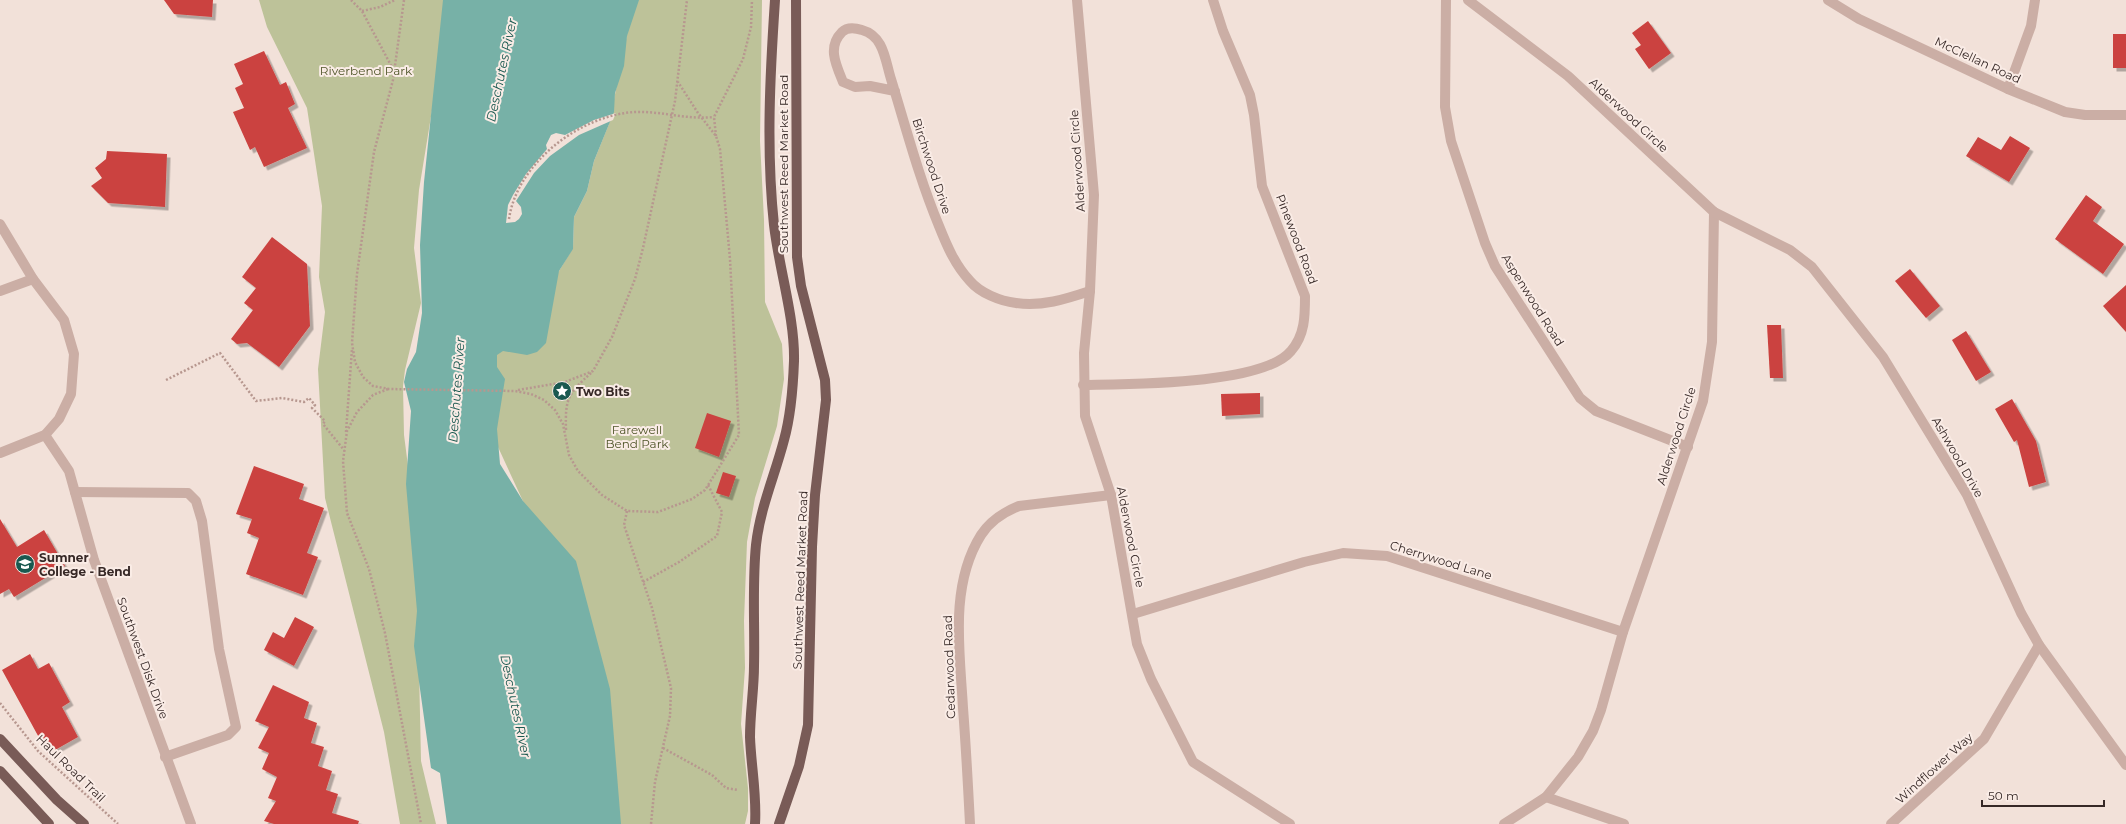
<svg xmlns="http://www.w3.org/2000/svg" width="2126" height="824" font-family="Montserrat,sans-serif">
<style>
.green{fill:#bdc299}
.water{fill:#77b1a7}
.pier{fill:#f2e1d9}
.building{fill:#cb423f;filter:url(#shadow)}
.lines{fill:none;stroke-linecap:round;stroke-linejoin:round}
.path{stroke:#b7978f;stroke-width:2.5;stroke-dasharray:2 2;stroke-linecap:butt}
.minor{stroke:#cbaea5;stroke-width:10}
.major{stroke:#795b57;stroke-width:10}
.labels{text-anchor:middle;dominant-baseline:central;stroke-width:4;stroke-linejoin:round;paint-order:stroke}
.street-label{font-size:12px;fill:#362826;stroke:#faece6}
.park-label{font-size:12px;fill:#4f5529;stroke:#faece6}
.poi-label{font-size:12px;font-weight:bold;fill:#362826;stroke:#faece6;text-anchor:start}
.water-label{font-size:13px;font-style:italic;fill:#1a5950;stroke:#faece6}
</style>
<defs>
<filter id="shadow"><feDropShadow dx="3.5" dy="3.5" stdDeviation="0" flood-color="#0004"/></filter>
</defs>
<rect width="100%" height="100%" fill="#f2e1d9"/>
<g class="green">
<polygon points="259,0 450,0 419,190 414,248 421,303 405,370 403,386 404,435 416,528 421,761 436,824 400,824 384,732 325,498 318,369 325,312 319,277 322,206 307,108 267,27"/>
<polygon points="634,0 762,0 760,141 764,220 765,302 782,344 784,379 777,426 755,498 747,542 744,621 745,668 741,724 748,788 748,811 745,824 591,824 546,551 492,434 497,354 559,271 573,248 574,217 587,191 594,161 609,124"/>
</g>
<polygon class="water" points="443,0 639,0 627,36 624,66 615,93 614,112 594,161 587,191 574,217 573,249 559,271 546,343 537,352 527,355 503,351 497,355 497,367 505,379 497,429 500,464 523,501 576,561 610,689 621,824 447,824 440,773 431,768 414,646 417,611 406,484 411,411 404,382 407,369 416,352 422,313 420,245 424,182"/>
<polygon class="pier" points="616,113 613,120 579,135 550,156 534,173 516,201 521,207 522,214 519,219 515,222 506,223 508,205 513,195 526,174 547,149 546,145 551,135 556,133 565,135 594,120"/>
<g class="building">
<polygon points="164,0 213,0 212,17 174,14"/>
<polygon points="1648,21 1671,53 1649,69 1635,49 1641,45 1632,33"/>
<rect x="2113" y="34" width="13" height="34"/>
<polygon points="264,51 280,85 286,82 295,104 288,108 307,148 264,167 255,147 250,150 233,112 244,108 235,88 243,84 234,64"/>
<polygon points="2010,136 2030,148 2009,182 1966,156 1978,137 2001,150"/>
<polygon points="107,151 167,154 165,207 108,203 91,186 102,178 95,168 106,159"/>
<polygon points="2086,195 2102,207 2093,221 2124,244 2103,274 2055,239"/>
<polygon points="272,237 307,264 310,326 279,367 247,343 237,344 231,339 253,310 244,303 256,288 242,277"/>
<polygon points="1910,269 1940,306 1926,318 1895,281"/>
<polygon points="2126,285 2126,332 2103,306"/>
<polygon points="1767,325 1781,325 1783,378 1770,378"/>
<polygon points="1966,331 1991,372 1976,381 1952,340"/>
<polygon points="1260,393 1260,414 1222,416 1221,394"/>
<polygon points="2012,399 2036,441 2046,482 2029,487 2017,440 2014,442 1995,409"/>
<polygon points="707,413 731,421 719,457 695,448"/>
<polygon points="254,466 304,484 299,499 324,508 307,553 318,557 303,595 246,574 259,538 247,533 252,519 236,514"/>
<polygon points="723,472 736,476 729,497 716,493"/>
<polygon points="0,519 17,547 44,530 65,566 14,597 9,589 0,594"/>
<polygon points="295,617 314,627 294,666 264,650 273,632 284,638"/>
<polygon points="30,654 38,669 49,663 70,702 62,707 78,737 48,754 2,670"/>
<polygon points="273,685 309,702 304,718 317,723 311,743 324,747 318,766 332,771 326,790 338,794 332,813 359,821 358,824 274,824 264,821 276,801 268,798 277,777 262,769 269,753 258,748 269,727 255,721"/>
</g>
<g class="lines">
<g class="path">
<polyline points="351,0 362,11 394,71"/>
<polyline points="404,0 393,80 374,152 357,274 352,343 355,362 363,377 373,386 389,389 515,391 531,394 544,400 555,410 563,424 569,455 578,471 602,495 627,511 658,512 692,499 705,490 739,435 730,259 720,149 716,136 698,113 678,82"/>
<polyline points="362,11 380,7 395,0"/>
<polyline points="716,136 714,117 743,59 751,27 752,0"/>
<path d="M509,219C517,163 580,115 635,112C662,111 687,120 714,117"/>
<polyline points="166,380 220,353 256,401 282,398 304,402 309,398 315,405 312,408 325,421 323,424 344,450"/>
<polyline points="388,389 373,395 357,412 347,431 343,461 347,513 369,569 385,633 421,824"/>
<polyline points="518,390 565,382 593,371 612,337 635,279 643,248 675,101 687,0"/>
<path d="M566,430C565,398 568,394 591,373"/>
<polyline points="346,432 352,349"/>
<polyline points="627,511 624,525 652,608 671,688 670,716 655,782 651,824"/>
<polyline points="643,582 679,562 717,536 722,512 708,485"/>
<polyline points="0,703 38,751 118,824"/>
<polyline points="663,748 712,775 726,788 738,790"/>
</g>
<g class="minor">
<polyline points="1077,0 1094,195 1090,291 1084,353 1085,416 1111,495 1137,644 1151,679 1193,762 1290,824"/>
<polyline points="1446,0 1445,107 1451,141 1485,243 1495,266 1580,398 1596,411 1688,447"/>
<polyline points="1468,0 1568,76 1714,212 1712,342 1703,401 1623,632 1601,710 1593,731 1578,757 1546,797 1504,824"/>
<polyline points="1828,0 1859,19 2008,89 2065,112 2085,115 2126,115"/>
<polyline points="2008,89 2031,26 2035,0"/>
<path d="M895,91L870,86L855,87L843,82C836,65 827,47 842,32C848,26 856,28 862,30C884,36 885,60 891,79C906,128 919,178 939,226C947,246 955,265 970,281C980,293 1000,301 1016,303C1041,307 1066,299 1090,291"/>
<polyline points="1714,212 1790,250 1812,267 1883,357 1967,495 2021,613 2039,645 2126,765"/>
<polyline points="0,224 33,279 64,320 74,354 71,394 59,419 45,435 0,453"/>
<polyline points="0,291 33,279"/>
<path d="M1083,385C1128,384 1263,385 1291,351C1305,335 1305,316 1305,296L1262,186L1254,115L1250,95L1223,31L1213,0"/>
<polyline points="45,435 69,471 94,560 191,824"/>
<polyline points="75,492 188,493 196,501 202,521 219,649 236,727 228,735 165,757"/>
<polyline points="1133,614 1304,562 1343,553 1387,556 1623,632"/>
<polyline points="1546,797 1624,824"/>
<path d="M970,824C968,785 966,747 963,708C960,652 949,586 981,535C990,521 1004,512 1019,506L1111,495"/>
<polyline points="1891,824 1984,739 2039,645"/>
</g>
<g class="major">
<polyline points="0,739 57,800 84,824"/>
<polyline points="0,771 49,824"/>
<path d="M755,824C757,795 751,766 750,737C750,713 754,689 754,666C755,625 752,585 756,545C760,508 775,475 784,440C791,415 793,388 794,361C795,318 779,269 774,225C766,150 770,75 775,0"/>
<polyline points="779,824 799,766 808,725 812,547 815,495 826,400 825,380 801,286 797,257 796,0"/>
</g>
</g>
<defs>
<g id="sight-disc" transform="scale(1)"><circle r="9.5" fill="#1a5950" stroke="#faece6"/><path d="M0-6L1.8-2.2L6-1.7L2.9 1.2L3.7 5.4L0 3.3L-3.7 5.4L-2.9 1.2L-6-1.7L-1.8-2.2Z" fill="#fff"/></g>
<g id="university-disc" transform="scale(1)"><circle r="9.5" fill="#1a5950" stroke="#faece6"/><path d="M0-5L7-2L0 1L-7-2ZM-4 1L0 2.5L4 1V4Q0 6-4 4Z" fill="#fff"/></g>
</defs>
<g fill-rule="evenodd">
<use href="#sight-disc" x="562" y="391"/>
<use href="#university-disc" x="25" y="564"/>
</g>
<g class="labels">
<g class="street-label">
<text transform="translate(1978 60) rotate(25)">McClellan Road</text>
<text transform="translate(1629 115) rotate(43)">Alderwood Circle</text>
<text transform="translate(1077 161) rotate(-94)">Alderwood Circle</text>
<text transform="translate(783 164) rotate(-90)">Southwest Reed Market Road</text>
<text transform="translate(932 166) rotate(72)">Birchwood Drive</text>
<text transform="translate(1297 239) rotate(69)">Pinewood Road</text>
<text transform="translate(1533 300) rotate(58)">Aspenwood Road</text>
<text transform="translate(1676 436) rotate(-72)">Alderwood Circle</text>
<text transform="translate(1958 457) rotate(60)">Ashwood Drive</text>
<text transform="translate(1131 537) rotate(79)">Alderwood Circle</text>
<text transform="translate(1441 560) rotate(17)">Cherrywood Lane</text>
<text transform="translate(800 580) rotate(-88)">Southwest Reed Market Road</text>
<text transform="translate(143 658) rotate(70)">Southwest Disk Drive</text>
<text transform="translate(949 667) rotate(-92)">Cedarwood Road</text>
<text transform="translate(71 768) rotate(44)">Haul Road Trail</text>
<text transform="translate(1934 768) rotate(-42)">Windflower Way</text>
</g>
<g class="park-label">
<text x="366" y="70">Riverbend Park</text>
<text x="637" y="429">Farewell<tspan x="637" dy="14">Bend Park</tspan></text>
</g>
<g class="poi-label">
<text x="576" y="391">Two Bits</text>
<text x="39" y="557">Sumner<tspan x="39" dy="14">College - Bend</tspan></text>
</g>
<g class="water-label">
<text transform="translate(501 70) rotate(-78)">Deschutes River</text>
<text transform="translate(456 390) rotate(-86)">Deschutes River</text>
<text transform="translate(516 706) rotate(78)">Deschutes River</text>
</g>
</g>
<path d="M1982 800v6h122v-6" fill="none" stroke="#362826" stroke-width="2"/>
<text x="1988" y="800" font-size="12" fill="#362826" stroke="#faece6" stroke-width="3" paint-order="stroke">50 m</text>
</svg>
